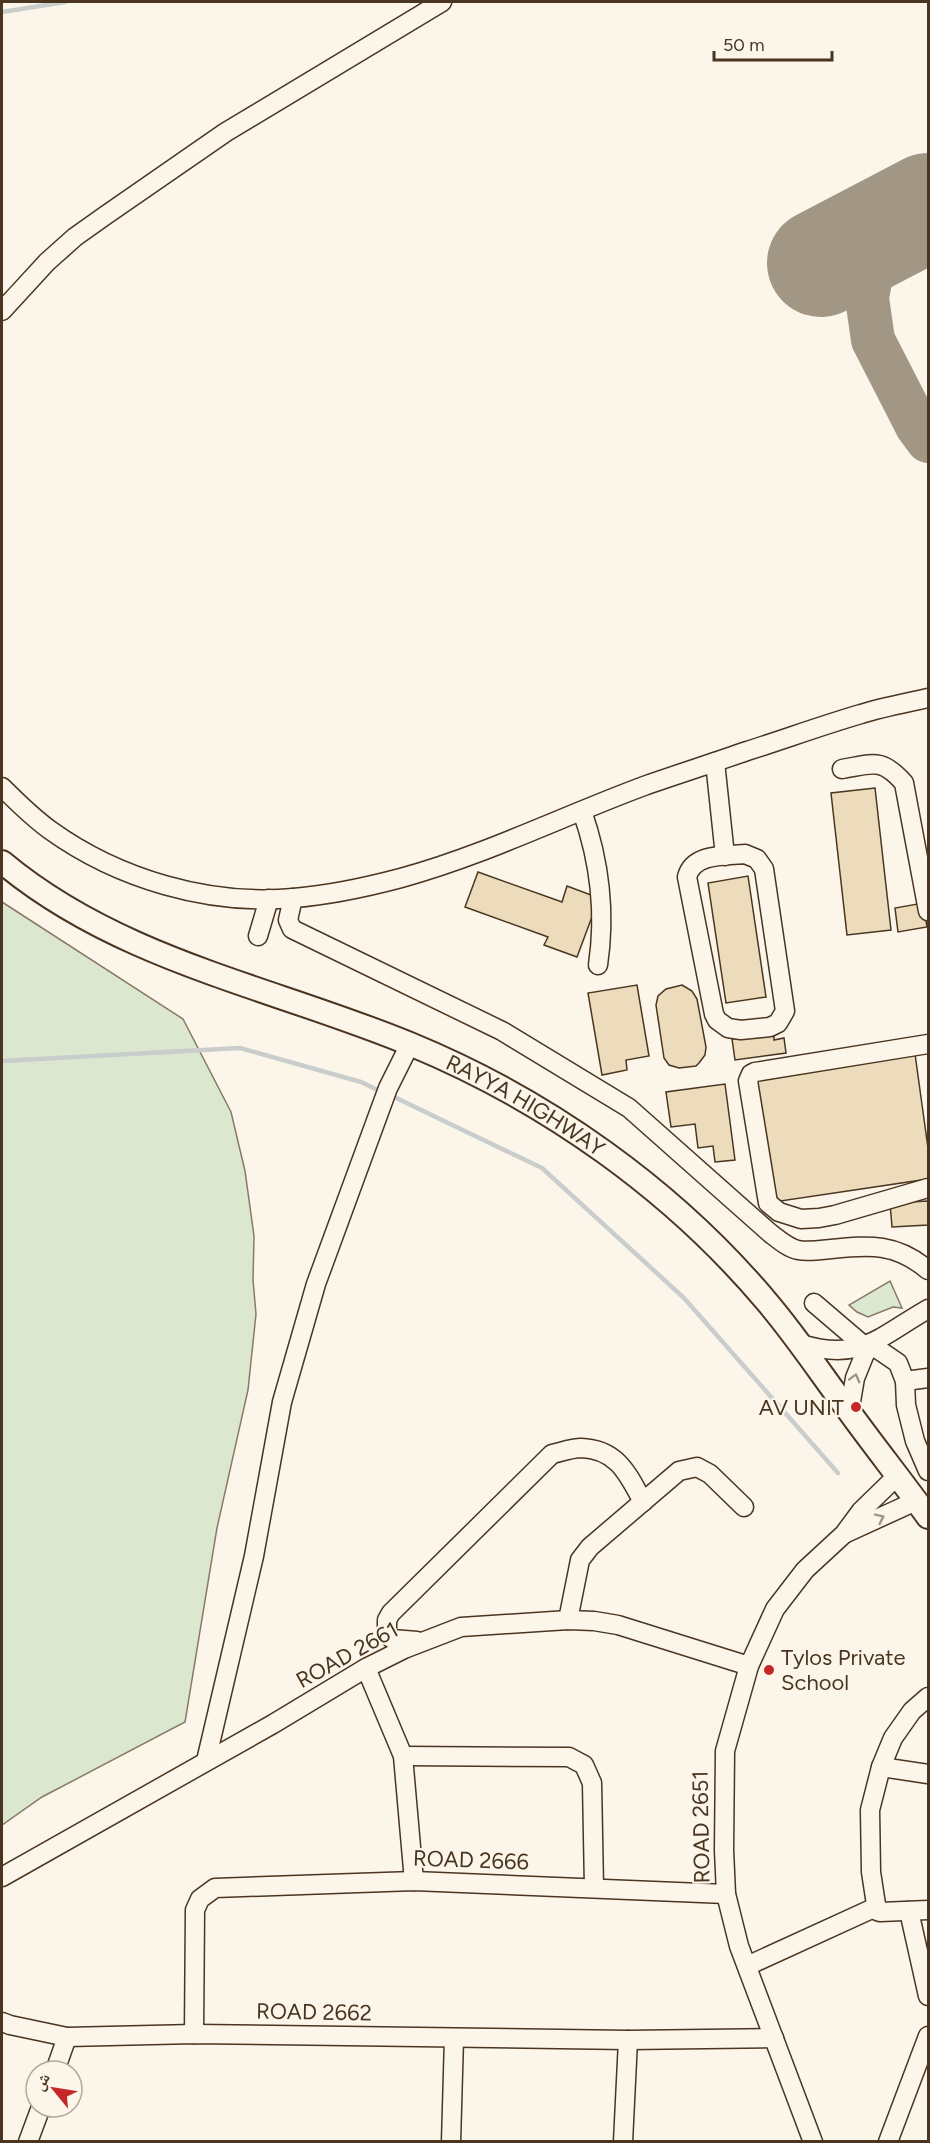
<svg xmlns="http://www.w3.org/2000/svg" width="930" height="2143" font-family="Figtree,'Noto Naskh Arabic',sans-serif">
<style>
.green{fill:#dce7d0;stroke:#887966;stroke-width:1.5}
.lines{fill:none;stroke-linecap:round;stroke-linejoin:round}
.stream{stroke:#c9cecd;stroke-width:4.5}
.taxiway{stroke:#a29684;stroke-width:44}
.runway{stroke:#a29684;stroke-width:108}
.building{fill:#ecdcbc;stroke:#4a3520;stroke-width:1.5}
.minor-casing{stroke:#4a3520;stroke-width:21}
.major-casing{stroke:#4a3520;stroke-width:26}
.minor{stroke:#fbf6e9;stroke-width:18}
.major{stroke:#fbf6e9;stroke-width:22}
.oneway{stroke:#a29684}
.poi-dot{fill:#c62828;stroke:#fbf6e9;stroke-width:2}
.labels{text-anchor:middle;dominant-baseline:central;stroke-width:4.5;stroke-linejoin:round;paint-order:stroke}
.street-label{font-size:22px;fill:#4a3520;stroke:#fbf6e9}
.poi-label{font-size:22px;fill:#4a3520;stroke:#fbf6e9;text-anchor:end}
</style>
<rect width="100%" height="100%" fill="#fbf6e9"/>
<g class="green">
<polygon points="2,902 183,1019 231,1112 245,1171 254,1236 253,1280 256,1314 248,1390 217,1528 185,1722 42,1797 2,1825"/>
<polygon points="890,1281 902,1308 893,1307 868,1317 857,1312 849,1305"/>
</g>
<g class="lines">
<g class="stream">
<polyline points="2,12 65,2"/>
<polyline points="2,1061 240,1048 361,1082 382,1092"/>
<polyline points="390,1095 542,1168 684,1298 838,1473"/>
</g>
<polyline class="taxiway" points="909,217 892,238 871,275 867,298 873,340 917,426 928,441"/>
<polyline class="runway" points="821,263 928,207"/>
</g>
<g class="building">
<polygon points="875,788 891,930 847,935 831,793"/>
<polygon points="478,872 562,902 567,886 599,898 577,957 544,945 548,937 465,907"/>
<polygon points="748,876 766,997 726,1003 708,883"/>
<polygon points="923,903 927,927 898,932 895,908"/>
<polygon points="637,985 649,1056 626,1060 627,1070 602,1075 588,993"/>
<polygon points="682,985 692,991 697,999 706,1047 705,1055 699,1063 696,1066 679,1068 669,1065 664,1058 656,1005 658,996 666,989"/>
<polygon points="774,1034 774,1040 784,1038 786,1053 735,1060 732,1039"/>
<polygon points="915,1054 928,1148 928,1179 774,1202 756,1078"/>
<polygon points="725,1084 735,1160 715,1162 713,1146 698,1148 695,1124 671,1127 666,1092"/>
<polygon points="928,1201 928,1225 892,1227 890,1203"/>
</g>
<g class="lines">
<g class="minor-casing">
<g id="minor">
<polyline points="2,311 47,262 75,237 106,215 226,132 442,2"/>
<polyline points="715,762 725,856"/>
<path d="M842,769C873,764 881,757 904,783L928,911"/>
<path d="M2,787C17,802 32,817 50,830C118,879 209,906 294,898C330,895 367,887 401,878C485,855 563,816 644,786C678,774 713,763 747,751C785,739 823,725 861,714C883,707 906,703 928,698"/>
<path d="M582,811C600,862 606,911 598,965"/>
<path d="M745,854L757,859L764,869L785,1011L778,1023L770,1027L741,1030L728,1028L717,1020L714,1014L687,877C693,853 725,856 745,854Z"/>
<path d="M293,898L288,920L292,929L502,1031L629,1108L770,1233C778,1239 788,1248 798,1250C808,1252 821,1250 831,1249C870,1245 896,1243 928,1270"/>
<polyline points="258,936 269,899"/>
<polyline points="928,1044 755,1072 751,1074 748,1081 768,1203 779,1212 801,1219 819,1218 835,1215 928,1188"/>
<polyline points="814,1303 862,1344 879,1350 898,1363 905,1381 906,1405 915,1441 928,1471"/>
<path d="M801,1344C861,1362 879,1337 928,1309"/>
<polyline points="905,1381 928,1378"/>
<polyline points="849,1413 855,1378 868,1346"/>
<polyline points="846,1533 916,1501"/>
<polyline points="568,1620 580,1560 590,1547 679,1471 697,1467 710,1474 744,1507"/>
<path d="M417,1641L392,1639L387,1634V1620L391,1613L552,1454C561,1452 572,1448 581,1448C617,1449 628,1474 643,1502"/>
<polyline points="366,1668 403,1756 414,1881"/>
<polyline points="928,1697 912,1711 893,1738 881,1767 870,1810 871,1872 877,1911 880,1912 928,1910"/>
<polyline points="403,1756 569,1757 584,1765 592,1783 594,1888"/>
<polyline points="206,1761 254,1556 282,1402 316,1284 388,1088 410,1044"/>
<polyline points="881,1767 928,1774"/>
<polyline points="2,1877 273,1724 366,1668 404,1649 461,1627 568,1620 594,1621 618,1625 749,1666"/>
<polyline points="909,1911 928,1996"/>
<polyline points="747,1966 876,1907"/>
<polyline points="2,2022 10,2025 67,2037 194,2034 628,2040 774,2038"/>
<polyline points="194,2034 195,1910 200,1899 215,1888 414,1881 726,1894"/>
<polyline points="55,2071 67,2037"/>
<polyline points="28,2142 41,2107"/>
<polyline points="451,2142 454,2038"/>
<polyline points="623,2142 628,2040"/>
<polyline points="813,2142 739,1946 726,1894 724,1850 725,1751 749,1666 775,1609 805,1570 844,1534 861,1511 897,1476"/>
<polyline points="888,2142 928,2036"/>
</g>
</g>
<g class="major-casing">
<g id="major">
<path id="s1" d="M2,862C119,960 272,987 410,1044C546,1100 673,1190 767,1302C796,1336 821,1374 848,1410C874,1446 902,1481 928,1517"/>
</g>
</g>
<use href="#minor" class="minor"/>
<use href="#major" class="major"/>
</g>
<defs><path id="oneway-chevron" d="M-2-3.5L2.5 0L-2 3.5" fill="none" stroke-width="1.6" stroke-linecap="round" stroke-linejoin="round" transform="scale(1.5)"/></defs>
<g class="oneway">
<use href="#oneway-chevron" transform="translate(855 1378) rotate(-75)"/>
<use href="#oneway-chevron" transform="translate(880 1518) rotate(-26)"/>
</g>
<g class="poi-dot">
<circle cx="856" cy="1407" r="6"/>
<circle cx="769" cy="1670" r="6"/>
</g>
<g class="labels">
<g class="street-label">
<text stroke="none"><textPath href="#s1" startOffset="580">RAYYA HIGHWAY</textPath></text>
<text transform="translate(347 1655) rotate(-29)">ROAD 2661</text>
<text transform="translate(701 1827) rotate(-91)">ROAD 2651</text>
<text transform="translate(471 1860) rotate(2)">ROAD 2666</text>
<text transform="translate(314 2012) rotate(1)">ROAD 2662</text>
</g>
<g class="poi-label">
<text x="844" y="1407">AV UNIT</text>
<text x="781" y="1657" text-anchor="start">Tylos Private<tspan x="781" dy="25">School</tspan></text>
</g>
</g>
<rect width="930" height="2143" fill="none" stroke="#4a3520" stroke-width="6"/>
<g transform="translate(54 2089) rotate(300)"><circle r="28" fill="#fbf6e9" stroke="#b4a999" stroke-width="1.5"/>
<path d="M0-4.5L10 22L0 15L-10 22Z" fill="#c62828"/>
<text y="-9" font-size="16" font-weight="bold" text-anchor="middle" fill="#4a3520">ش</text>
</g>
<path d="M714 51v9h118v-9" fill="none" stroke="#4a3520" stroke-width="3"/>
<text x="723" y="51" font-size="18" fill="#4a3520" stroke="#fbf6e9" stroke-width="4.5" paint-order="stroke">50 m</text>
</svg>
